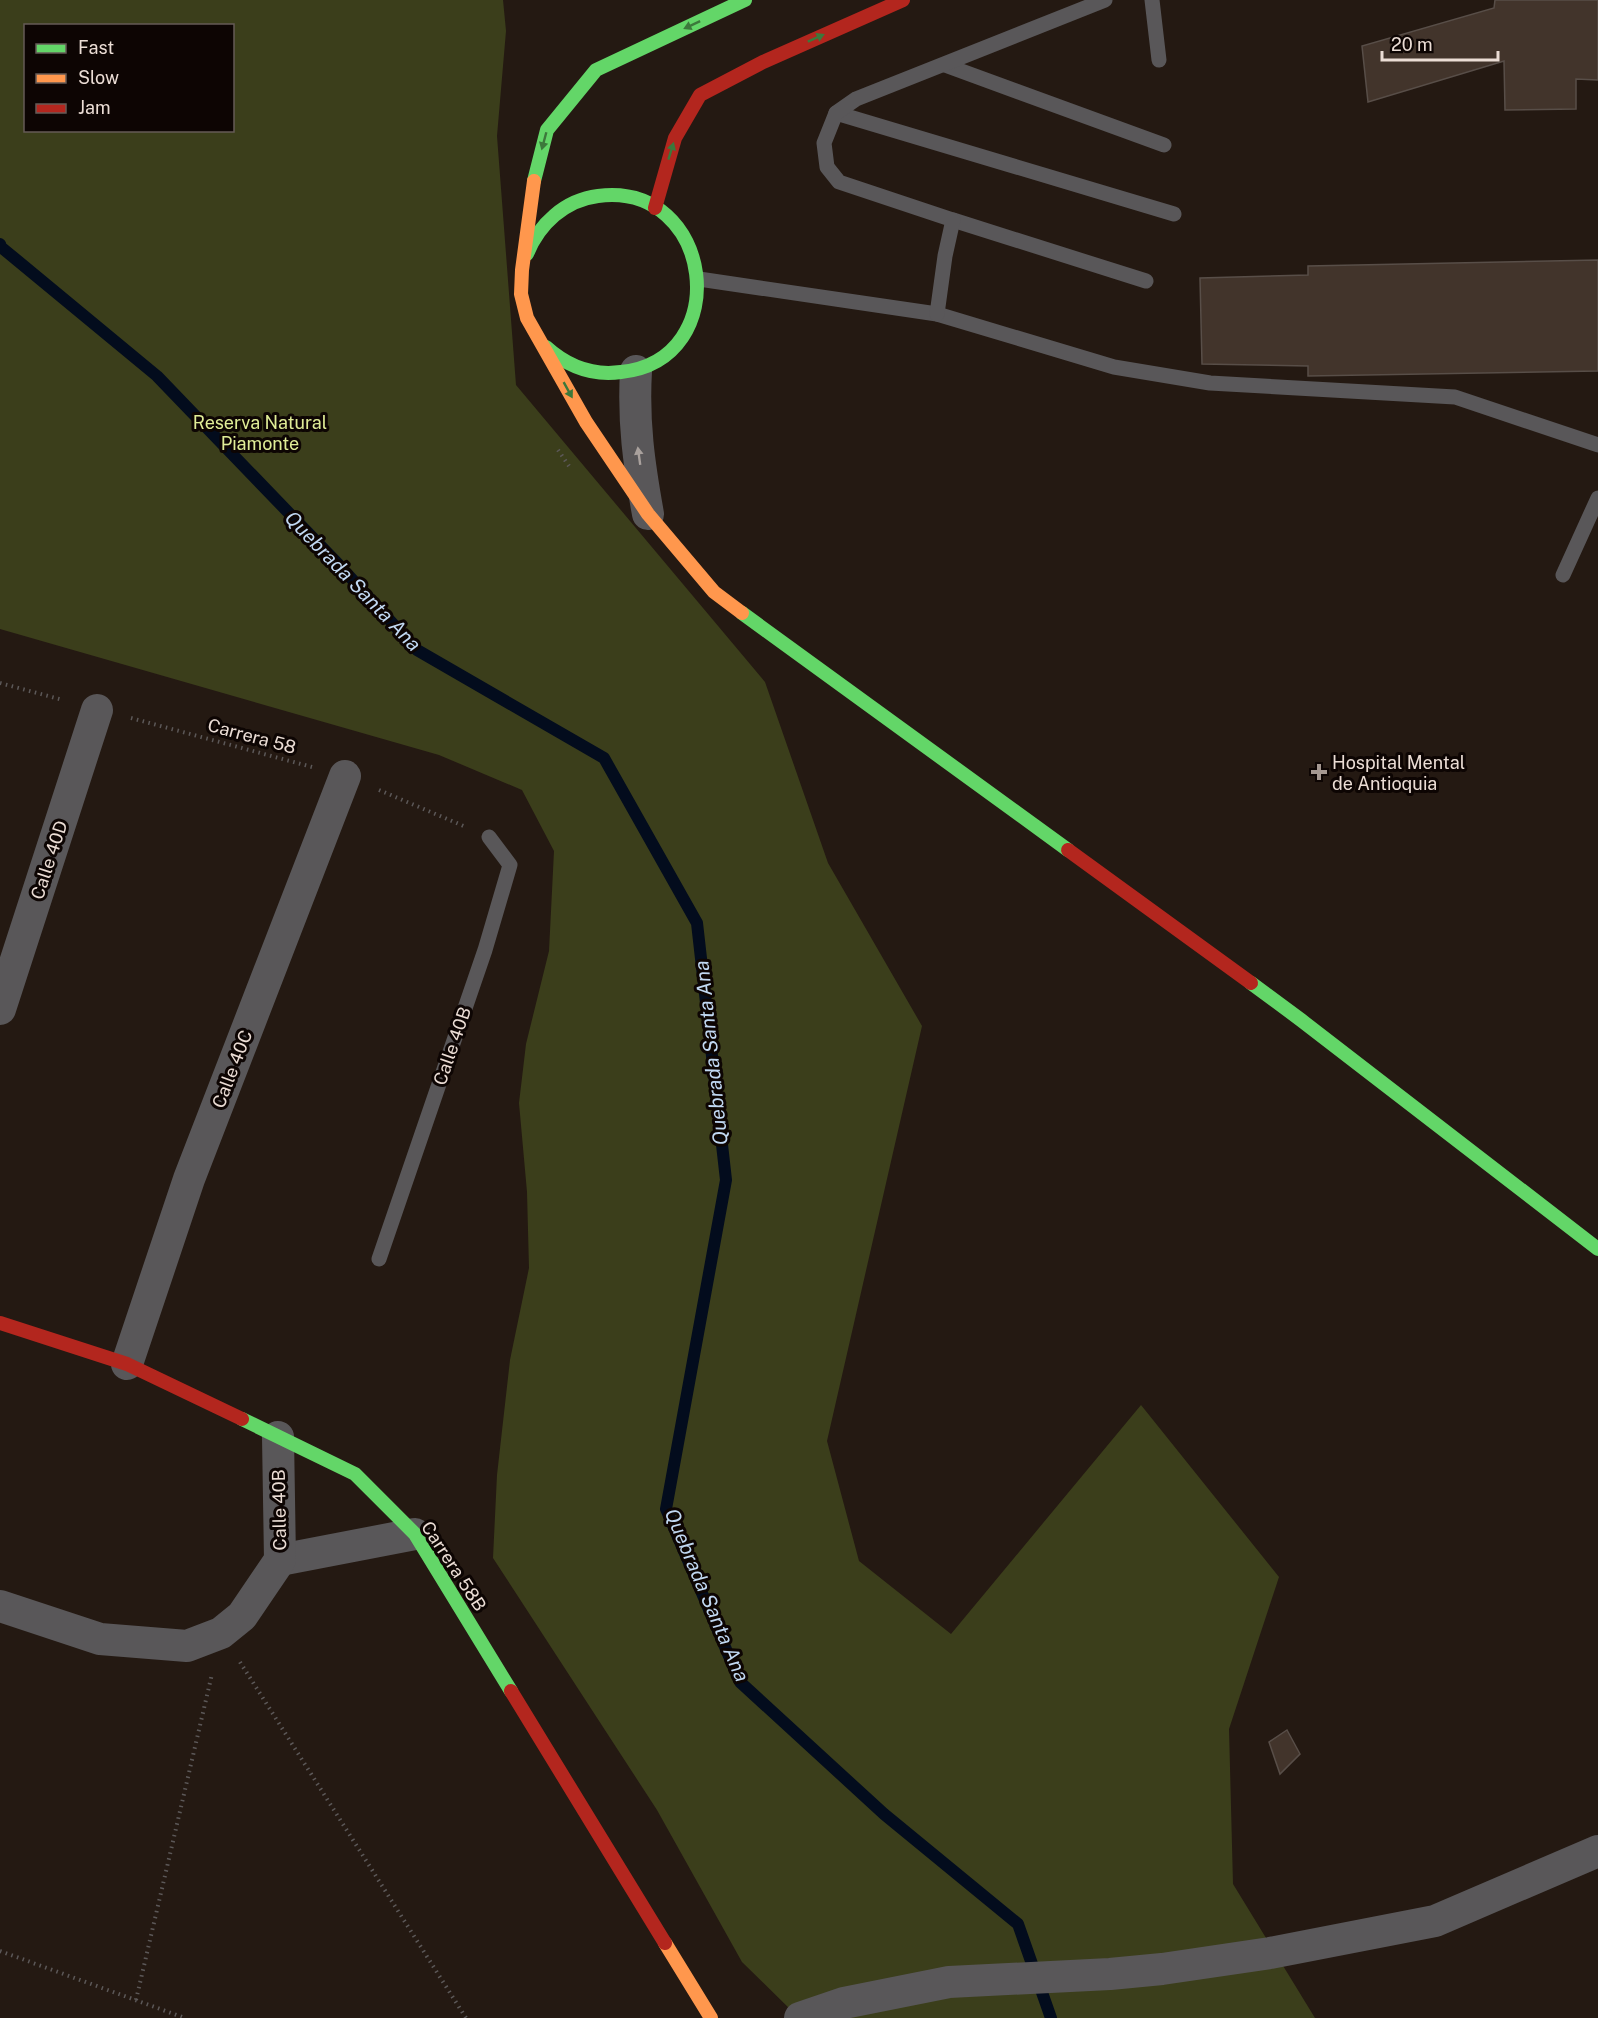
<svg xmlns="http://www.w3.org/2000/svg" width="1598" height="2018" font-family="'Public Sans',sans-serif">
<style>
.green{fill:#3b3e1b;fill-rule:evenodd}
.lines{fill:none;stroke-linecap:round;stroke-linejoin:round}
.stream{stroke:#030c1d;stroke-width:12}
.building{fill:#42342b;stroke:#584e48;stroke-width:1.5}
.path{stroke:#5c5858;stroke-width:4;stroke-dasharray:1.5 4.5;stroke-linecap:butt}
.lane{stroke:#595759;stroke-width:15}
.street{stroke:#595759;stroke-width:32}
.fast{stroke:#63d668;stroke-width:14}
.slow{stroke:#ff974d;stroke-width:14}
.jam{stroke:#b3261e;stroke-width:14}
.oneway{fill:#3c783b}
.oneway2{fill:#a9a19d}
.poi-dot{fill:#a59891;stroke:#0d0503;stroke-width:2}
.labels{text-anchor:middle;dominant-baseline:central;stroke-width:6;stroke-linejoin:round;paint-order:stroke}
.park-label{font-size:18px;fill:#e0ed97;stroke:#0d0503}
.street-label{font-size:18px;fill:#ebddd5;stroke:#0d0503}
.poi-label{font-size:18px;fill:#ebddd5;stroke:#0d0503;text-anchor:start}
.water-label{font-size:20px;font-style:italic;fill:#c1d8f2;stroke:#0d0503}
</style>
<rect width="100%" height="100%" fill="#241912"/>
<path class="green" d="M0,0H503L506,31L497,136L516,385L765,682L828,863L922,1026L827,1441L859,1561L951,1634L1141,1405L1279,1577L1229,1729L1233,1884L1315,2018H804L795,2014L742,1962L657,1810L493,1558L497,1475L510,1360L529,1268L527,1192L519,1103L526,1044L549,951L554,851L522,790L439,755L0,629ZM26,26H232V130H26Z"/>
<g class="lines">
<polyline class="stream" points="0,244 1,247 157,376 339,565 417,650 604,758 697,923 726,1180 666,1509 740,1682 884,1814 1018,1924 1051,2018"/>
</g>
<g class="building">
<polygon points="1495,0 1598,0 1598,80 1576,79 1576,109 1505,110 1504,61 1368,102 1362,46 1494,8"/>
<polygon points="1598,260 1598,371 1308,376 1308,366 1202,364 1200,278 1308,275 1308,266"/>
<polygon points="1287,1730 1300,1754 1280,1774 1269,1742"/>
</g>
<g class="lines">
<g class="path">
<polyline points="558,450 569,466"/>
<polyline points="0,683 63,700"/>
<polyline points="131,718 312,767"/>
<polyline points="379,790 466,827"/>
<polyline points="240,1662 466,2018"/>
<polyline points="0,1951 185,2018"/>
<polyline points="136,2000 212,1674"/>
</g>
<g class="lane">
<polyline points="1152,0 1159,60"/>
<polyline points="945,65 1164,145"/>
<polyline points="836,113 1174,214"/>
<polyline points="953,220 1146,281"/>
<polyline points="699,279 937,314 1114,367 1210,383 1455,397 1598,445"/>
<polyline points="937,314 945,256 953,220 839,182 827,167 824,143 836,113 856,99 1105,0"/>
<polyline points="1563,575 1598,498"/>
<polyline points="379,1259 485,950 510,865 489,837"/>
</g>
<g class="street">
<path d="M636,371C633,422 639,464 648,514"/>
<polyline points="0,1009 97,710"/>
<polyline points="127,1364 189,1179 345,776"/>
<polyline points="280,1560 415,1534"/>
<polyline points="0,1606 100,1639 187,1646 221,1633 242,1616 280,1560 278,1437"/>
<polyline points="800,2018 844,2003 949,1982 1110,1974 1162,1969 1270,1953 1435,1921 1598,1851"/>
</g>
<g class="fast">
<polyline points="534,181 547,130 596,70 745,0"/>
<path d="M527,254C539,224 565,200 598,196C714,181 736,360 621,372C592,376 568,367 546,347"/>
<polyline points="742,613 1068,850"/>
<polyline points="1251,983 1301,1020 1598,1249"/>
<polyline points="242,1419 355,1474 415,1534 511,1691"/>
</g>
<g class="slow">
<polyline points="534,181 522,270 521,294 527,318 586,422 648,514 714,592 742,613"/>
<polyline points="665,1943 711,2018"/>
</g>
<g class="jam">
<polyline points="655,208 675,138 700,95 763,62 903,0"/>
<polyline points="1068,850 1251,983"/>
<polyline points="0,1323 127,1364 242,1419"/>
<polyline points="511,1691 665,1943"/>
</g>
</g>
<defs><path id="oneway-solid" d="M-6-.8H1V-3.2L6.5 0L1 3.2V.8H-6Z" transform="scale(1.5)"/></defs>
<g class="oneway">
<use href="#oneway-solid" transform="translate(692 25) rotate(155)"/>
<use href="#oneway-solid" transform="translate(816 38) rotate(-24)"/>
<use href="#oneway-solid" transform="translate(544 141) rotate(105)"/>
<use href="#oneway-solid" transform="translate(671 151) rotate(-73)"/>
<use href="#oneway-solid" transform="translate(568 390) rotate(61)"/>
</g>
<use class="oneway2" href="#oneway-solid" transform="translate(639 456) rotate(-98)"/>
<path class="poi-dot" d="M1316 763h6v6h6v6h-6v6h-6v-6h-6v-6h6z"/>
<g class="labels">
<g class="park-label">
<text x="260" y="422">Reserva Natural<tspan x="260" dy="21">Piamonte</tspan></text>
</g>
<g class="street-label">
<text transform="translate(252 736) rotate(15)">Carrera 58</text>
<text transform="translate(49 860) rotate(-72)">Calle 40D</text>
<text transform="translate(452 1046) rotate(-71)">Calle 40B</text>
<text transform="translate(232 1069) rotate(-69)">Calle 40C</text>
<text transform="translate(279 1510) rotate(-91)">Calle 40B</text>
<text transform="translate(454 1566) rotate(57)">Carrera 58B</text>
</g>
<g class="poi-label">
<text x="1332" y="762">Hospital Mental<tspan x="1332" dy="21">de Antioquia</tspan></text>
</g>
<g class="water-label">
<text transform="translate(353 581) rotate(46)">Quebrada Santa Ana</text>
<text transform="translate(711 1053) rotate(-96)">Quebrada Santa Ana</text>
<text transform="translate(707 1595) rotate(67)">Quebrada Santa Ana</text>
</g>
</g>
<rect x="24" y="24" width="210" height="108" fill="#0d0503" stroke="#665b57" stroke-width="1.5"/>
<rect x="36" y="44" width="30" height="9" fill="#63d668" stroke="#665b57" stroke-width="1.5"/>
<text x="78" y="54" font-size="18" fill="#ebddd5">Fast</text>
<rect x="36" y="74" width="30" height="9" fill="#ff974d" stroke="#665b57" stroke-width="1.5"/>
<text x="78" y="84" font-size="18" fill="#ebddd5">Slow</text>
<rect x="36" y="104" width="30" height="9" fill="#b3261e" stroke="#665b57" stroke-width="1.5"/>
<text x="78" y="114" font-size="18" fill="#ebddd5">Jam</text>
<path d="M1382 51v9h116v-9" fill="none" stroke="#ebddd5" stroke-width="3"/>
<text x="1391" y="51" font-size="18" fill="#ebddd5" stroke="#0d0503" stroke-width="4.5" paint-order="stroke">20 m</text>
</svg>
